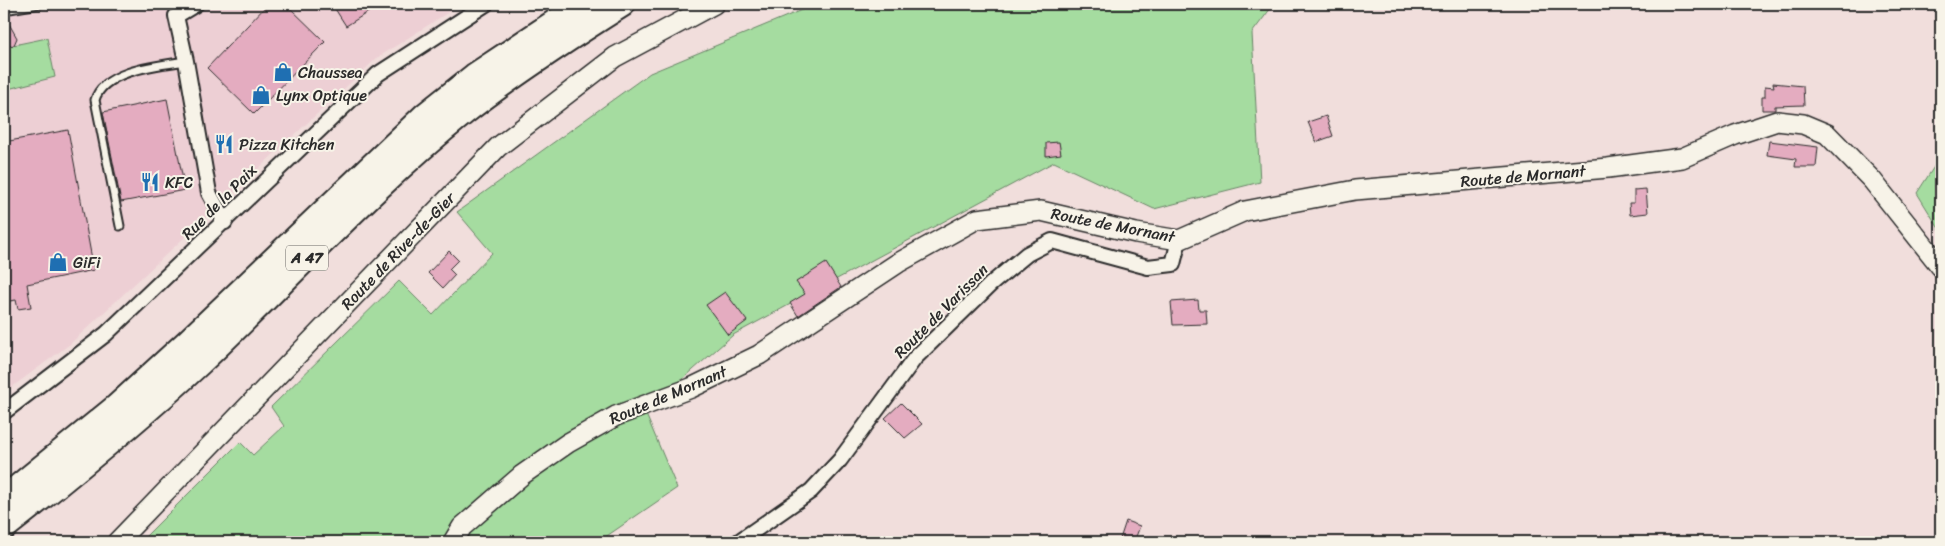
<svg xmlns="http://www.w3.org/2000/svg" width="1945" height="546" font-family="Sriracha,sans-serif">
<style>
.built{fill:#edcfd4}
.green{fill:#a5dca0;stroke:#688466}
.building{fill:#e4acc0;stroke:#2b2b2b}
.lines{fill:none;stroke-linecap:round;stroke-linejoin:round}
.lane-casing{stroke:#2b2b2b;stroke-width:11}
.street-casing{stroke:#2b2b2b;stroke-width:18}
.secondary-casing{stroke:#2b2b2b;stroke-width:22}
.highway-casing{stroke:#2b2b2b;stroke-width:29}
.lane{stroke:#f7f3e8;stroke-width:7}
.street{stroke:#f7f3e8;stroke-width:14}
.secondary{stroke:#f7f3e8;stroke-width:19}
.highway{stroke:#f7f3e8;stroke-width:25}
.labels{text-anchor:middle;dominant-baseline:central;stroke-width:4;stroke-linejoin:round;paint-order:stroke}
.shield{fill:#f7f3e8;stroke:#686764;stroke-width:1}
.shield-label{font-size:15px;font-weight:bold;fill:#2b2b2b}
.poi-label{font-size:16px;fill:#2b2b2b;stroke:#f7f3e8;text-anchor:start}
.street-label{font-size:16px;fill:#2b2b2b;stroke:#f7f3e8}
</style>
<rect width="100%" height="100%" fill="#f1dedc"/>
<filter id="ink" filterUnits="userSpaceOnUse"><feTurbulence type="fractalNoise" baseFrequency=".02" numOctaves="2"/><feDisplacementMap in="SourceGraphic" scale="10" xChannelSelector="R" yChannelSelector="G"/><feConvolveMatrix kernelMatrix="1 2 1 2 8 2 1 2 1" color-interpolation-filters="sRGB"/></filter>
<g filter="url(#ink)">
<polygon class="built" points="4,4 461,4 377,58 70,344 4,393"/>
<g class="green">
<polygon points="816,4 1274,4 1252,33 1260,182 1154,209 1054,162 733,335 645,412 677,488 598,542 140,542 240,442 253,455 284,426 271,407 399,281 433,315 492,253 457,212 650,73"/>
<polygon points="47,38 55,77 4,90 4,47"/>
<polygon points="1941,156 1941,232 1917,193"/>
</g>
<g class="building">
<polygon points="268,4 286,4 325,42 254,114 207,68"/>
<polygon points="332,4 381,4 346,26"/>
<polygon points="4,15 17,38 14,45 4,47"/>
<polygon points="1773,83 1803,86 1804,105 1775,106 1775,110 1762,110 1762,97 1765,97 1765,86 1774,87"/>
<polygon points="167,99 185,190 121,202 103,112"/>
<polygon points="1326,116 1333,136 1316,142 1308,122"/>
<polygon points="68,130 94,270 27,284 31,307 18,309 16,300 4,302 4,142"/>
<polygon points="1769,141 1818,147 1816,167 1795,167 1796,159 1767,155"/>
<polygon points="1059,142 1061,154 1046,156 1046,143"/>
<polygon points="1646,189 1648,213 1630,215 1629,203 1634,203 1634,190"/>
<polygon points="449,251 458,260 449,269 455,275 443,288 428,273"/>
<polygon points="826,263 841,287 798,316 790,303 805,294 796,282"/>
<polygon points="725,292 747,321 728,335 706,305"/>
<polygon points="1198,300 1199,310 1206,310 1207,324 1173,325 1171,302"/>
<polygon points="901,403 922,424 905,438 885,418"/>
<polygon points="1126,521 1140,526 1134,542 1119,542"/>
</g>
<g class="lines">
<g class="lane-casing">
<g id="lane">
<polyline points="4,10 39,4"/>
<path d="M120,226L95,100C103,70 160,65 186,61"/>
</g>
</g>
<g class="street-casing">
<g id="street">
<polyline points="196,4 176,16 186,61 209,193 225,222"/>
<polyline points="4,412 106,334 378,74 486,4"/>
<polyline points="738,542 811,491 840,460 915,358 991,284 1027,254 1052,241 1148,267 1173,264 1179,240"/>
</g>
</g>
<g class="secondary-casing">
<g id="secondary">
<polyline points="117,542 498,147 615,57 714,4"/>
<polyline points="453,542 462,527 522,475 568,443 616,416 691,388 759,355 898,263 977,219 1041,211 1136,233 1179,240 1245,211 1355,190 1608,168 1682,158 1735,135 1777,121 1803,124 1827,134 1872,180 1941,267"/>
</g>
</g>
<g class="highway-casing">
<g id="highway">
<polyline points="4,499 117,407 187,343 426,115 475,76 583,4"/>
<path d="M4,527C71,474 138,420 200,362C288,279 369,188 464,112C514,73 568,38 622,4"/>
</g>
</g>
<use href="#lane" class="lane"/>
<use href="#street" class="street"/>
<use href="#secondary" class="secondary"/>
<use href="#highway" class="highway"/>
</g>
</g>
<defs>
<g id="shop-bare" transform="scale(1.5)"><path d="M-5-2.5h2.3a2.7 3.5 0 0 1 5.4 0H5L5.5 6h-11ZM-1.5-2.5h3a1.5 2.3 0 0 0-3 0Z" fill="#1f6fb2" stroke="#f7f3e8" stroke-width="2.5" paint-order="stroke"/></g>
<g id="restaurant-bare" transform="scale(1.5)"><path d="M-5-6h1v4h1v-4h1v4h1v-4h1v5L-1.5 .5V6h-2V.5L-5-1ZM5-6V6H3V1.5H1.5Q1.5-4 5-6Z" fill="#1f6fb2" stroke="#f7f3e8" stroke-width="2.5" paint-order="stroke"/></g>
</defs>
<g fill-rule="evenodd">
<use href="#shop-bare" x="283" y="72"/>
<use href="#shop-bare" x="261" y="95"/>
<use href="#restaurant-bare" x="224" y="144"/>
<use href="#restaurant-bare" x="150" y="182"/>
<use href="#shop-bare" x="58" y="262"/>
</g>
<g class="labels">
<rect class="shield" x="286" y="245.5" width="42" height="25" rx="4"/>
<g class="shield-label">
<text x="307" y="258">A 47</text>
</g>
<g class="poi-label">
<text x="298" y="72">Chaussea</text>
<text x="276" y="95">Lynx Optique</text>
<text x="239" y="144">Pizza Kitchen</text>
<text x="165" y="182">KFC</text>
<text x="73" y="262">GiFi</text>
</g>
<g class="street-label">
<text transform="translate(1523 176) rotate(-5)">Route de Mornant</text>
<text transform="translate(219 202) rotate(-45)">Rue de la Paix</text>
<text transform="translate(1113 225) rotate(11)">Route de Mornant</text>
<text transform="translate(398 251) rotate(-46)">Route de Rive-de-Gier</text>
<text transform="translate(941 311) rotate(-45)">Route de Varissan</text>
<text transform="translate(668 395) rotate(-23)">Route de Mornant</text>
</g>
</g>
<rect width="1945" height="546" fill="none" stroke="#f7f3e8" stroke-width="20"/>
<rect x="10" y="10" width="1925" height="526" fill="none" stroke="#2b2b2b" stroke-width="2" filter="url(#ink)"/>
</svg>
